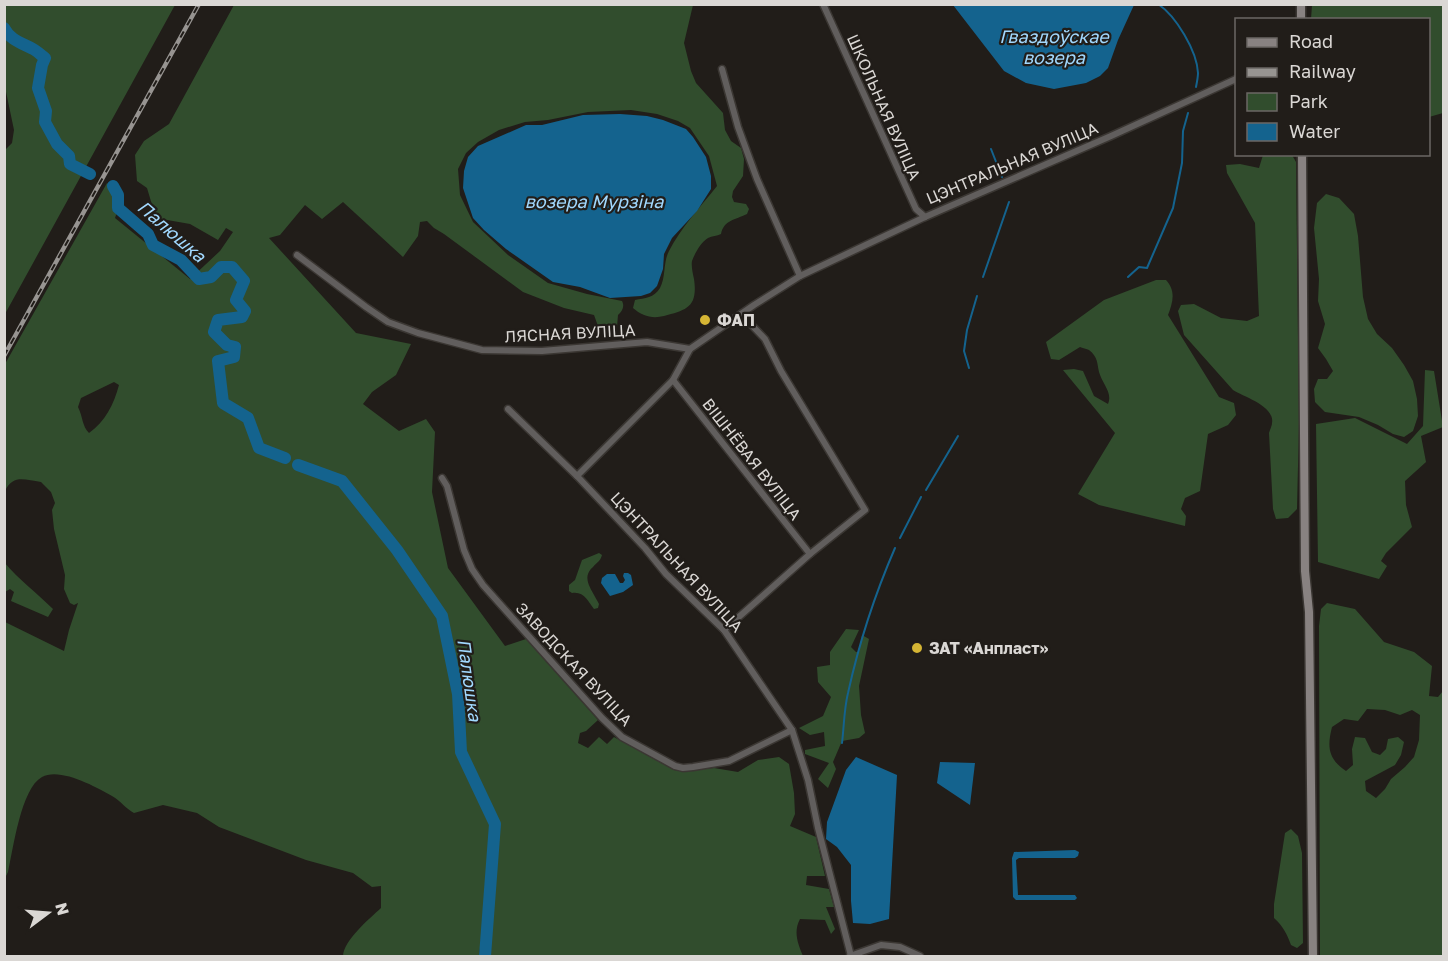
<svg xmlns="http://www.w3.org/2000/svg" width="1448" height="961" font-family="'Golos Text',sans-serif">
<style>
.green{fill:#314d2d;fill-rule:evenodd}
.water{fill:#14638e}
.lines{fill:none;stroke-linecap:round;stroke-linejoin:round}
.stream{stroke:#14638e;stroke-width:2}
.river{stroke:#14638e;stroke-width:12}
.street-casing{stroke:#3b3733;stroke-width:9}
.secondary-casing{stroke:#3b3733;stroke-width:11}
.street{stroke:#615e5d;stroke-width:6}
.secondary{stroke:#888281;stroke-width:8}
.rail-casing{stroke:#979491;stroke-width:4.5}
.rail{stroke:#211d19;stroke-width:2;stroke-dasharray:7;stroke-linecap:butt}
.poi-dot{fill:#d5b534;stroke:#211d19;stroke-width:2}
.labels{text-anchor:middle;dominant-baseline:central;stroke-width:4.5;stroke-linejoin:round;paint-order:stroke}
.street-label{font-size:16px;fill:#dad7d4;stroke:#211d19}
.poi-label{font-size:16px;font-weight:bold;fill:#dad7d4;stroke:#211d19;text-anchor:start}
.water-label{font-size:18px;font-style:italic;fill:#a1d8fe;stroke:#211d19}
</style>
<rect width="100%" height="100%" fill="#211d19"/>
<g class="green">
<polygon points="5,4 175,5 5,314 5,150 12,143 14,130 5,87"/>
<path d="M234,5H693L684,43L691,71L696,83L723,113L725,130L731,141L741,148L744,159L743,176L733,191L732,197L734,202L746,204L749,209L747,214C735,220 724,220 721,234C717,236 712,236 708,238C701,242 695,253 692,261C691,266 693,274 694,279C698,307 687,310 664,316C652,319 642,316 633,308L635,300C645,298 654,298 660,288C666,277 663,262 669,251C680,229 701,206 717,186L709,156L690,128L678,121L657,114L631,110L588,112L548,120L525,122L499,130L478,142L466,153L458,169L460,195L473,222L508,255L548,283L587,294L622,301C625,307 622,311 618,315L617,327L613,333H606L598,326L594,315L564,308L523,292L444,234L434,228L427,221L420,222L418,236L403,257L343,202L322,219L305,205L280,235L269,238L356,333L411,344L396,375L372,392L363,404L399,431L426,419L435,432L432,492L448,568L505,646L526,639L598,720L586,731L580,733L578,743L588,748L599,737L607,744L614,737L674,770L683,771L714,768L738,772L758,760L779,757L789,764L794,793L795,814L790,826L816,837L825,876H807L806,885L829,889L834,907H826L835,929L831,934L825,920L800,919C793,932 798,944 803,956H490V942L481,940L479,956H343C344,940 369,919 381,908V886L372,887L353,873L306,860L219,827L197,813L163,805L134,813C126,809 121,801 112,796C96,787 60,767 42,777C21,788 13,850 8,872L5,878V622L64,651L69,630L78,603L74,605L70,603L64,589L65,575L54,529L52,510L55,503L51,492L41,482C25,480 13,474 5,491V364L107,183C121,190 120,205 115,218L190,279L220,251L233,232L226,228L218,240L190,224L156,218L147,188L137,181L135,155L144,141L169,124ZM114,382L119,385C114,404 105,422 89,433C82,426 83,417 78,407L81,398Z"/>
<polygon points="1312,5 1443,5 1443,113 1429,117 1428,20 1311,19"/>
<path d="M1263,155H1292L1296,162L1299,423L1297,509L1288,518L1276,519L1273,509L1269,433C1270,429 1272,426 1272,423C1275,406 1244,397 1233,390L1184,335L1178,311L1181,305L1194,304L1221,318L1247,321L1259,316L1255,223L1227,173L1226,165L1240,164L1259,168Z"/>
<polygon points="1326,194 1339,198 1354,214 1358,236 1363,297 1368,319 1377,334 1392,348 1404,365 1413,381 1417,399 1418,416 1413,431 1404,437 1393,434 1378,425 1359,417 1325,412 1315,402 1314,389 1318,379 1327,379 1333,371 1326,359 1318,348 1325,324 1318,301 1319,279 1314,228 1317,203"/>
<path d="M1156,280H1166C1176,291 1173,302 1168,315L1219,397L1234,403L1236,415L1228,425L1208,434L1200,491L1185,498L1181,509L1186,516L1185,526L1099,505L1078,494L1115,433L1063,370L1074,369L1083,371L1094,396L1108,404C1113,393 1102,383 1099,372C1097,363 1098,357 1089,350C1087,349 1082,348 1080,347L1059,360L1051,359L1046,342L1104,300Z"/>
<polygon points="1425,370 1434,371 1443,427 1421,436 1426,462 1405,481 1406,505 1412,527 1386,553 1381,561 1387,566 1379,579 1318,562 1316,424 1355,418 1407,444 1423,426"/>
<path d="M599,553L602,555C600,562 597,562 593,567C580,578 593,591 599,604L598,608L594,609C588,601 584,591 572,593L569,591V585L575,580L582,560Z"/>
<path d="M4,562C19,580 37,593 53,609L48,617L11,601L14,592L10,589L5,592Z"/>
<path d="M1327,603L1355,609L1384,642L1414,652L1432,666L1429,696L1438,697L1443,691V956H1320L1319,626L1321,609ZM1367,709L1385,710L1400,715L1412,710L1420,715L1419,740L1414,757L1405,767L1391,779L1385,789L1376,798L1366,791L1365,781L1395,765L1401,755L1404,742L1398,737L1388,739L1386,749L1380,755L1372,752L1365,738L1355,737L1352,749L1353,765L1346,771C1328,759 1327,747 1332,727L1344,719L1358,721Z"/>
<polygon points="846,629 859,630 851,647 856,652 859,652 862,635 869,639 859,686 861,715 865,733 859,738 842,741 833,762 836,769 828,788 818,779 829,763 805,754 805,750 825,746 824,732 810,735 799,728 823,716 831,697 818,682 817,667 830,665 830,652"/>
<path d="M1291,829L1298,836L1302,853L1303,943L1297,948L1291,945C1287,934 1283,926 1274,918V904L1285,833Z"/>
</g>
<g class="water">
<polygon points="953,5 1134,5 1118,40 1108,68 1100,76 1086,83 1054,89 1026,83 1004,71"/>
<polygon points="620,114 647,116 663,120 686,129 693,137 706,157 711,176 711,189 697,211 672,238 664,254 663,269 657,286 650,293 641,296 610,298 580,287 553,282 506,249 484,230 473,218 463,188 464,171 468,157 478,146 526,125 542,125 583,115"/>
<polygon points="624,573 628,573 631,575 633,585 623,592 610,596 601,583 602,578 607,574 615,574 620,583 623,583 625,580 623,576"/>
<polygon points="856,757 897,775 889,919 870,924 853,923 851,901 851,865 837,847 826,839 827,822 846,770"/>
<polygon points="940,762 975,763 970,805 937,783"/>
<polygon points="1075,850 1079,852 1078,856 1075,858 1019,858 1016,860 1018,895 1075,895 1077,898 1075,900 1016,900 1013,897 1012,858 1014,852"/>
</g>
<g class="lines">
<g class="stream">
<path d="M1158,4C1176,16 1197,51 1198,73C1198,77 1197,82 1196,87"/>
<polyline points="991,149 1002,177"/>
<polyline points="983,277 1009,202"/>
<polyline points="1128,277 1139,267 1147,268 1173,208 1182,163 1183,131 1188,113"/>
<polyline points="969,368 964,351 967,330 977,296"/>
<polyline points="926,490 958,436"/>
<polyline points="900,538 921,497"/>
<path d="M842,743C844,727 844,709 848,693C859,643 875,594 895,548"/>
</g>
<g class="river">
<path d="M4,28C10,40 22,43 33,49C37,51 41,55 45,58L42,65L38,88L46,111L45,122L57,144L69,156L70,164L90,174"/>
<polyline points="113,186 118,195 118,208 148,234 153,245 181,260 199,279 211,277 221,267 232,267 244,281 236,300 245,311 242,317 218,320 214,332 227,345 235,347 234,357 218,361 223,403 248,418 259,448 285,458"/>
<polyline points="298,465 342,481 397,550 442,616 458,694 461,752 495,824 485,956"/>
</g>
<g class="street-casing">
<g id="street">
<polyline points="823,4 916,209 925,217"/>
<polyline points="722,69 738,127 757,179 800,276"/>
<polyline points="297,255 366,307 388,322 418,333 482,350 542,351 647,342 690,349"/>
<polyline points="673,380 810,554"/>
<polyline points="508,409 577,476"/>
<polyline points="442,478 447,486 464,550 472,569 483,585 602,718 622,737 675,766 683,768 693,767 729,761 792,730"/>
<polyline points="724,630 810,554 865,510 781,371 765,339 741,314"/>
<polyline points="850,956 881,945 900,947 920,956"/>
<polyline points="851,956 818,828 808,780 792,730 724,630 666,574 645,548 577,476 673,380 690,349 754,305 800,276 925,217 1111,136 1236,79"/>
</g>
</g>
<g class="secondary-casing">
<g id="secondary">
<polyline points="1301,20 1301,4"/>
<polyline points="1302,154 1305,571 1309,612 1313,956"/>
</g>
</g>
<use href="#street" class="street"/>
<use href="#secondary" class="secondary"/>
<g class="rail-casing">
<polyline id="rail" points="4,356 199,4"/>
</g>
<use href="#rail" class="rail"/>
</g>
<g class="poi-dot">
<circle cx="705" cy="320" r="6"/>
<circle cx="917" cy="648" r="6"/>
</g>
<g class="labels">
<g class="street-label">
<text transform="translate(884 107) rotate(66)">ШКОЛЬНАЯ ВУЛІЦА</text>
<text transform="translate(1012 163) rotate(-23)">ЦЭНТРАЛЬНАЯ ВУЛІЦА</text>
<text transform="translate(570 333) rotate(-3)">ЛЯСНАЯ ВУЛІЦА</text>
<text transform="translate(752 459) rotate(52)">ВІШНЁВАЯ ВУЛІЦА</text>
<text transform="translate(677 562) rotate(47)">ЦЭНТРАЛЬНАЯ ВУЛІЦА</text>
<text transform="translate(574 664) rotate(47)">ЗАВОДСКАЯ ВУЛІЦА</text>
</g>
<g class="poi-label">
<text x="717" y="320">ФАП</text>
<text x="929" y="648">ЗАТ «Анпласт»</text>
</g>
<g class="water-label">
<text x="1054" y="36">Гваздоўскае<tspan x="1054" dy="21">возера</tspan></text>
<text x="594" y="201">возера Мурзіна</text>
<text transform="translate(172 231) rotate(41)">Палюшка</text>
<text transform="translate(470 680) rotate(82)">Палюшка</text>
</g>
</g>
<rect width="1448" height="961" fill="none" stroke="#dad7d4" stroke-width="12"/>
<rect x="1235" y="18" width="195" height="138" fill="#211d19" stroke="#6b6764" stroke-width="1.5"/>
<rect x="1247" y="38" width="30" height="9" fill="#888281" stroke="#6b6764" stroke-width="1.5"/>
<text x="1289" y="48" font-size="18" fill="#dad7d4">Road</text>
<rect x="1247" y="68" width="30" height="9" fill="#979491" stroke="#6b6764" stroke-width="1.5"/>
<text x="1289" y="78" font-size="18" fill="#dad7d4">Railway</text>
<rect x="1247" y="93" width="30" height="18" fill="#314d2d" stroke="#6b6764" stroke-width="1.5"/>
<text x="1289" y="108" font-size="18" fill="#dad7d4">Park</text>
<rect x="1247" y="123" width="30" height="18" fill="#14638e" stroke="#6b6764" stroke-width="1.5"/>
<text x="1289" y="138" font-size="18" fill="#dad7d4">Water</text>
<g transform="translate(48 913) rotate(74)" stroke="#211d19" stroke-width="4.5" paint-order="stroke">
<path d="M0-4.5L10 22L0 15L-10 22Z" fill="#dad7d4"/>
<text y="-9" font-size="16" font-weight="bold" text-anchor="middle" fill="#dad7d4">N</text>
</g>
</svg>
